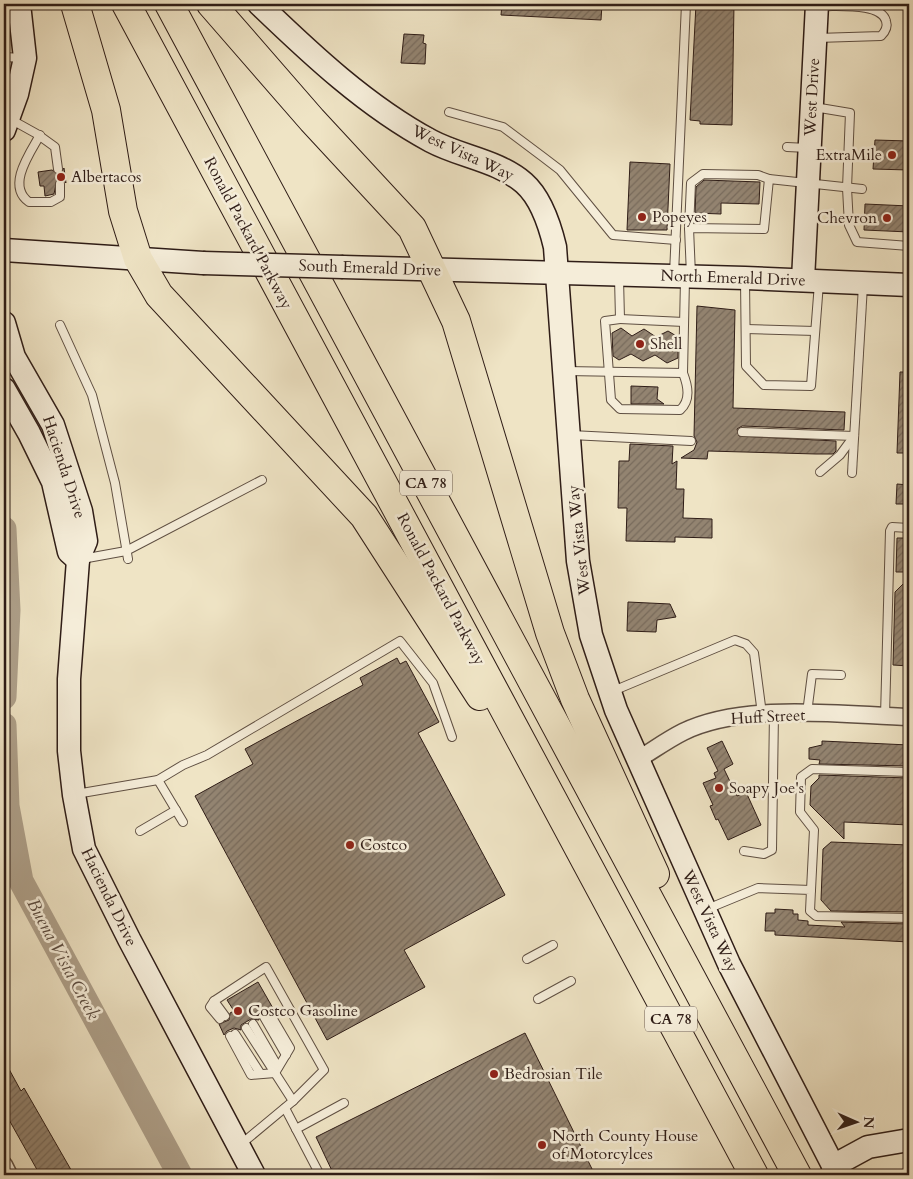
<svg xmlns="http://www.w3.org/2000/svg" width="913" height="1179" font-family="Cardo,serif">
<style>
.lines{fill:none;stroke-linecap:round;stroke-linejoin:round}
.river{stroke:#aea08a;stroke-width:25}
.building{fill:url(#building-hatch);stroke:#2f1d17}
.lane-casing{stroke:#5f4f42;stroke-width:10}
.street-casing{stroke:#5f4f42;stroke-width:19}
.secondary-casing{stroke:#2f1d17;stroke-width:25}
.highway-casing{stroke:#2f1d17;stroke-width:30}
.lane{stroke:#f5edd9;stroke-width:8}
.street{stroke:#f5edd9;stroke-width:16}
.secondary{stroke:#f5edd9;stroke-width:22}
.highway{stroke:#efe4c5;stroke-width:28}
.secondary-bridge-casing{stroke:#2f1d17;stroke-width:25;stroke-linecap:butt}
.secondary-bridge{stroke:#f5edd9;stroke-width:22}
.poi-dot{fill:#8f2418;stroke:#f5edd9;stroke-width:2}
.labels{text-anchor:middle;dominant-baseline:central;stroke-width:5;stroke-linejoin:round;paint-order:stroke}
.shield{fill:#f5edd9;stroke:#6a5b51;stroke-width:1}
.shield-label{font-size:15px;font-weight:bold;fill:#2f1d17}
.street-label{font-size:16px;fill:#2f1d17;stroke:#f5edd9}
.poi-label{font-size:16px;fill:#2f1d17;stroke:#f5edd9;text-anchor:start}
.water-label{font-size:18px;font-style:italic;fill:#5b4b3f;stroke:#f5edd9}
</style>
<defs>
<pattern id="building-hatch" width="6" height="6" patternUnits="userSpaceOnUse" patternTransform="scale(1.25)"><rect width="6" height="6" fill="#938471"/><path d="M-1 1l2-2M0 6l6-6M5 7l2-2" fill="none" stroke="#786b5c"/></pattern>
</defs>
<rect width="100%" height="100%" fill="#efe4c5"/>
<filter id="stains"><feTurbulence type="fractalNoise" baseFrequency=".004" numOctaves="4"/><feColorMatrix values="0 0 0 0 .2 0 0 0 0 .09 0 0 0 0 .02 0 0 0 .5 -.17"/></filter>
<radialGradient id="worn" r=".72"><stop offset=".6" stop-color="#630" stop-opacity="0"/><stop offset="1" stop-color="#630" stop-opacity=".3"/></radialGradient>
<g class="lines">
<g class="river">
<polyline points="4,529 8,610 4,697"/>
<polyline points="4,725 7,806 21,881 180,1175"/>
</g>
</g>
<g class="building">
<polygon points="502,4 602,4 601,20 501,15"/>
<polygon points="696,4 734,4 732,125 700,124 700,121 690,120"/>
<polygon points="404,34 424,35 423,43 426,44 425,64 401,63"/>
<polygon points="875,140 909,141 909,170 873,169"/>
<polygon points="630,162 670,164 667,230 627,230"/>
<polygon points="64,168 66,183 62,179 57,179 54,194 45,196 44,186 40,186 38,172 52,170 59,174"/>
<polygon points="704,180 760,182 759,204 721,203 721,214 695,213 696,187"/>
<polygon points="865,204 909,206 909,232 864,230"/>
<polygon points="697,306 735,310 733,408 845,412 844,430 742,426 737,429 739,436 836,441 836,451 833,454 816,454 708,451 707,459 681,458 694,450 697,442 694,436"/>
<polygon points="621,328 632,336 644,329 656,337 668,331 678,337 678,358 667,363 655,355 643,361 631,354 619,360 613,356 612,333"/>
<polygon points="900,372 909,372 909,453 897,453"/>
<polygon points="631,386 658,387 657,399 664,404 631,404"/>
<polygon points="630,444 673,446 672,464 677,461 676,489 684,489 683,518 712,519 712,538 675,537 675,542 626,541 627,508 618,508 619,461 629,461"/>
<polygon points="897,484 909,485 909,504 896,504"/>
<polygon points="897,538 909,538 909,572 896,572"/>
<polygon points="909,578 909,666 893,665 895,592"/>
<polygon points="628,602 670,604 676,617 657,620 656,632 627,631"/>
<polygon points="397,658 400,664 406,661 439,722 418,733 505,895 404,950 425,987 327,1040 195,796 253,764 245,749 363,685 360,678"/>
<polygon points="722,741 733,764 724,769 737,796 746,792 761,825 728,840 718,819 716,820 710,806 713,805 703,783 716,778 714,773 718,771 707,748"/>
<polygon points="822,741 909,745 909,766 819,764 820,760 809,759 809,748 822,745"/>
<polygon points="819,775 909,778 909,825 844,822 844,839 810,805 811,786 819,778"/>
<polygon points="831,842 909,845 909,912 831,911 821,900 823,849"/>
<polygon points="775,909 793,910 793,914 798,914 798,920 808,921 808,925 845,927 841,922 909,924 909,942 775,935 775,931 765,931 766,913 775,913"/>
<polygon points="258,982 274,1010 269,1008 262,1012 259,1015 259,1020 251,1019 241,1025 241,1030 234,1028 227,1031 224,1035 219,1024 229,1020 230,1013 234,1011 227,1000"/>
<polygon points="525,1033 595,1175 334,1175 316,1137"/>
<polygon points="4,1060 21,1091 24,1088 74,1175 40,1175 8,1118 4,1120"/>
</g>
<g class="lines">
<g class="lane-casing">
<g id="lane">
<path d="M817,38L881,36C885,32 888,27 886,21C881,2 836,7 820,6"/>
<polyline points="4,57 23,58"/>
<polyline points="814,107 850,113 847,188 849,225 857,242 909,246"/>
<polyline points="449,112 503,127 543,157 560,170 613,235 676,240"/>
<polyline points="10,119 37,134 55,147 58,169"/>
<path d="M40,135C30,153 6,186 29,202H51L60,197V184"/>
<polyline points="787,147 808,148"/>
<polyline points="689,228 691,183 703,174 758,175 769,179"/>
<polyline points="674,274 686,4"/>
<polyline points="691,275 689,228 764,229 769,179 862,189"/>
<polyline points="619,278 620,319 684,322"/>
<polyline points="745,280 746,366 764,385 811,386 819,283"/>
<path d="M620,319L605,321L611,400L620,409L680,410C691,400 688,386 683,373"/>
<polyline points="60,325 92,395 115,483 128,559"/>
<polyline points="746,329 815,331"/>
<polyline points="566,371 683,373 685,279"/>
<polyline points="742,432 854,436"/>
<polyline points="571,435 691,441"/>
<polyline points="820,472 840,455 854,436"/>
<polyline points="852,473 863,285"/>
<polyline points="82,559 126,551 262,480"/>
<polyline points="613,691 735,640 746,644 754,653 762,714"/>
<polyline points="807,713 812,674 841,675"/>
<polyline points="885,716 890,531 892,527 909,528"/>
<polyline points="158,780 183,822"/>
<polyline points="76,794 158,780 183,765 207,755 400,641 433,683 452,737"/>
<polyline points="140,831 176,810"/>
<polyline points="744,851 764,854 772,850 774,713"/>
<polyline points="811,890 814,830 800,812 801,777 812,769 909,772"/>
<polyline points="707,909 758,888 811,890 810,911 816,916 909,918"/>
<polyline points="527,959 553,945"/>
<polyline points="538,999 571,981"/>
<polyline points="214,1001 225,1016"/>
<polyline points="270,1014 290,1048 275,1073"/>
<polyline points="264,1017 286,1055"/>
<polyline points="220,1019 210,1007 214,1001 266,967 324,1070 293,1101 240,1145"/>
<polyline points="253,1024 278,1067"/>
<polyline points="246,1028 293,1101"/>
<polyline points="235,1034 260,1073"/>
<polyline points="230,1036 251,1075 275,1073"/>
<polyline points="285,1108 320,1175"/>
<polyline points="296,1129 344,1103"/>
</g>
</g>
<g class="street-casing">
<g id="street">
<path d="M637,760C652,751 667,740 683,732C744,702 842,715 909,717"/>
<polyline points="4,1165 9,1175"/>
</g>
</g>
<g class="secondary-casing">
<g id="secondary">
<path d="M259,4C311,54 366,106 431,141C461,157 497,160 524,183C541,198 550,226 555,247L578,561L591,635L616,710L729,964L838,1175"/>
<polyline points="4,130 17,94 25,58 19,4"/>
<polyline points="4,250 203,263"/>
<polyline points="343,267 745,278 909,285"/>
<polyline points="803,280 817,4"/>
<polyline points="4,323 14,357 53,425 81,511 86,541 78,560 69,679 69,751 74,795 84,849 129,939 254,1175"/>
<polyline points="4,389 29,433 53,482 69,552 78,560"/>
<polyline points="833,1166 868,1147 909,1140"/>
</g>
</g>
<g class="highway-casing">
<g id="highway">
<polyline points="75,4 106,110 123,211 138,259 159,295 364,516 480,696"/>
<polyline points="126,4 754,1175"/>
<polyline points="169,4 797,1175"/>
<polyline points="211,4 312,120 412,228 456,321 550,633 575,699 655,874"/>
</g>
</g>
<use href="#lane" class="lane"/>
<use href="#street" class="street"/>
<use href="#secondary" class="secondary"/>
<use href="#highway" class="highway"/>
<g class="secondary-bridge-casing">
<polyline id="secondary-bridge" points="203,263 343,267"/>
</g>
<use href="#secondary-bridge" class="secondary-bridge"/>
</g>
<g class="poi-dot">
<circle cx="892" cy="155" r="5"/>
<circle cx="61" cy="177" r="5"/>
<circle cx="642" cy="217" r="5"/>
<circle cx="887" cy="218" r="5"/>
<circle cx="640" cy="344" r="5"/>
<circle cx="719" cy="788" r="5"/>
<circle cx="350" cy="845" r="5"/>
<circle cx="238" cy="1011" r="5"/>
<circle cx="494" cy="1074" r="5"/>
<circle cx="542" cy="1145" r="5"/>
</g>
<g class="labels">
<g class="shield">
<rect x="400" y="470.5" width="52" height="25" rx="4"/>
<rect x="645" y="1006.5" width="52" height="25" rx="4"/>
</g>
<g class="shield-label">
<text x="426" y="483">CA 78</text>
<text x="671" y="1019">CA 78</text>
</g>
<g class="street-label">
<text transform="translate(812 97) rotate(-87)">West Drive</text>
<text transform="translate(463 153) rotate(25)">West Vista Way</text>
<text transform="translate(248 233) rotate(62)">Ronald Packard Parkway</text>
<text transform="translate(370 268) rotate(2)">South Emerald Drive</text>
<text transform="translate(733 278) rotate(2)">North Emerald Drive</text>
<text transform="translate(64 467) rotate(72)">Hacienda Drive</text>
<text transform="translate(579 540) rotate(-96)">West Vista Way</text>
<text transform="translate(441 589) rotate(62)">Ronald Packard Parkway</text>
<text transform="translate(768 717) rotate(-3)">Huff Street</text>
<text transform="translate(109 897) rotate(64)">Hacienda Drive</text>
<text transform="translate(710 921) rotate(65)">West Vista Way</text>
</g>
<g class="poi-label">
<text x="882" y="155" text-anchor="end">ExtraMile</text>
<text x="71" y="177">Albertacos</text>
<text x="652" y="217">Popeyes</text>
<text x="877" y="218" text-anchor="end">Chevron</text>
<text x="650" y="344">Shell</text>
<text x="729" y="788">Soapy Joe's</text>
<text x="360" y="845">Costco</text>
<text x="248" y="1011">Costco Gasoline</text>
<text x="504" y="1074">Bedrosian Tile</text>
<text x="552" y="1136">North County House<tspan x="552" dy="18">of Motorcylces</tspan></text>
</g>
<g class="water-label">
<text transform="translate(63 959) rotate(62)">Buena Vista Creek</text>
</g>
</g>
<rect width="913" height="1179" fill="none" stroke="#efe4c5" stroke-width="20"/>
<rect x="5" y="5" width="903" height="1169" fill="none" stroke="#2f1d17" stroke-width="2.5"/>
<rect x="10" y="10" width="893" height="1159" fill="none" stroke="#2f1d17"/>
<g transform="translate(856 1122) rotate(92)" stroke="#f5edd9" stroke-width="4" paint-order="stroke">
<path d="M0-4L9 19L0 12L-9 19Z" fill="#2f1d17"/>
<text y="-8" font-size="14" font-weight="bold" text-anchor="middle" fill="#2f1d17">N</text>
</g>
<rect width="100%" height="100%" filter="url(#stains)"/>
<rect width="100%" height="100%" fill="url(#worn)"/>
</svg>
